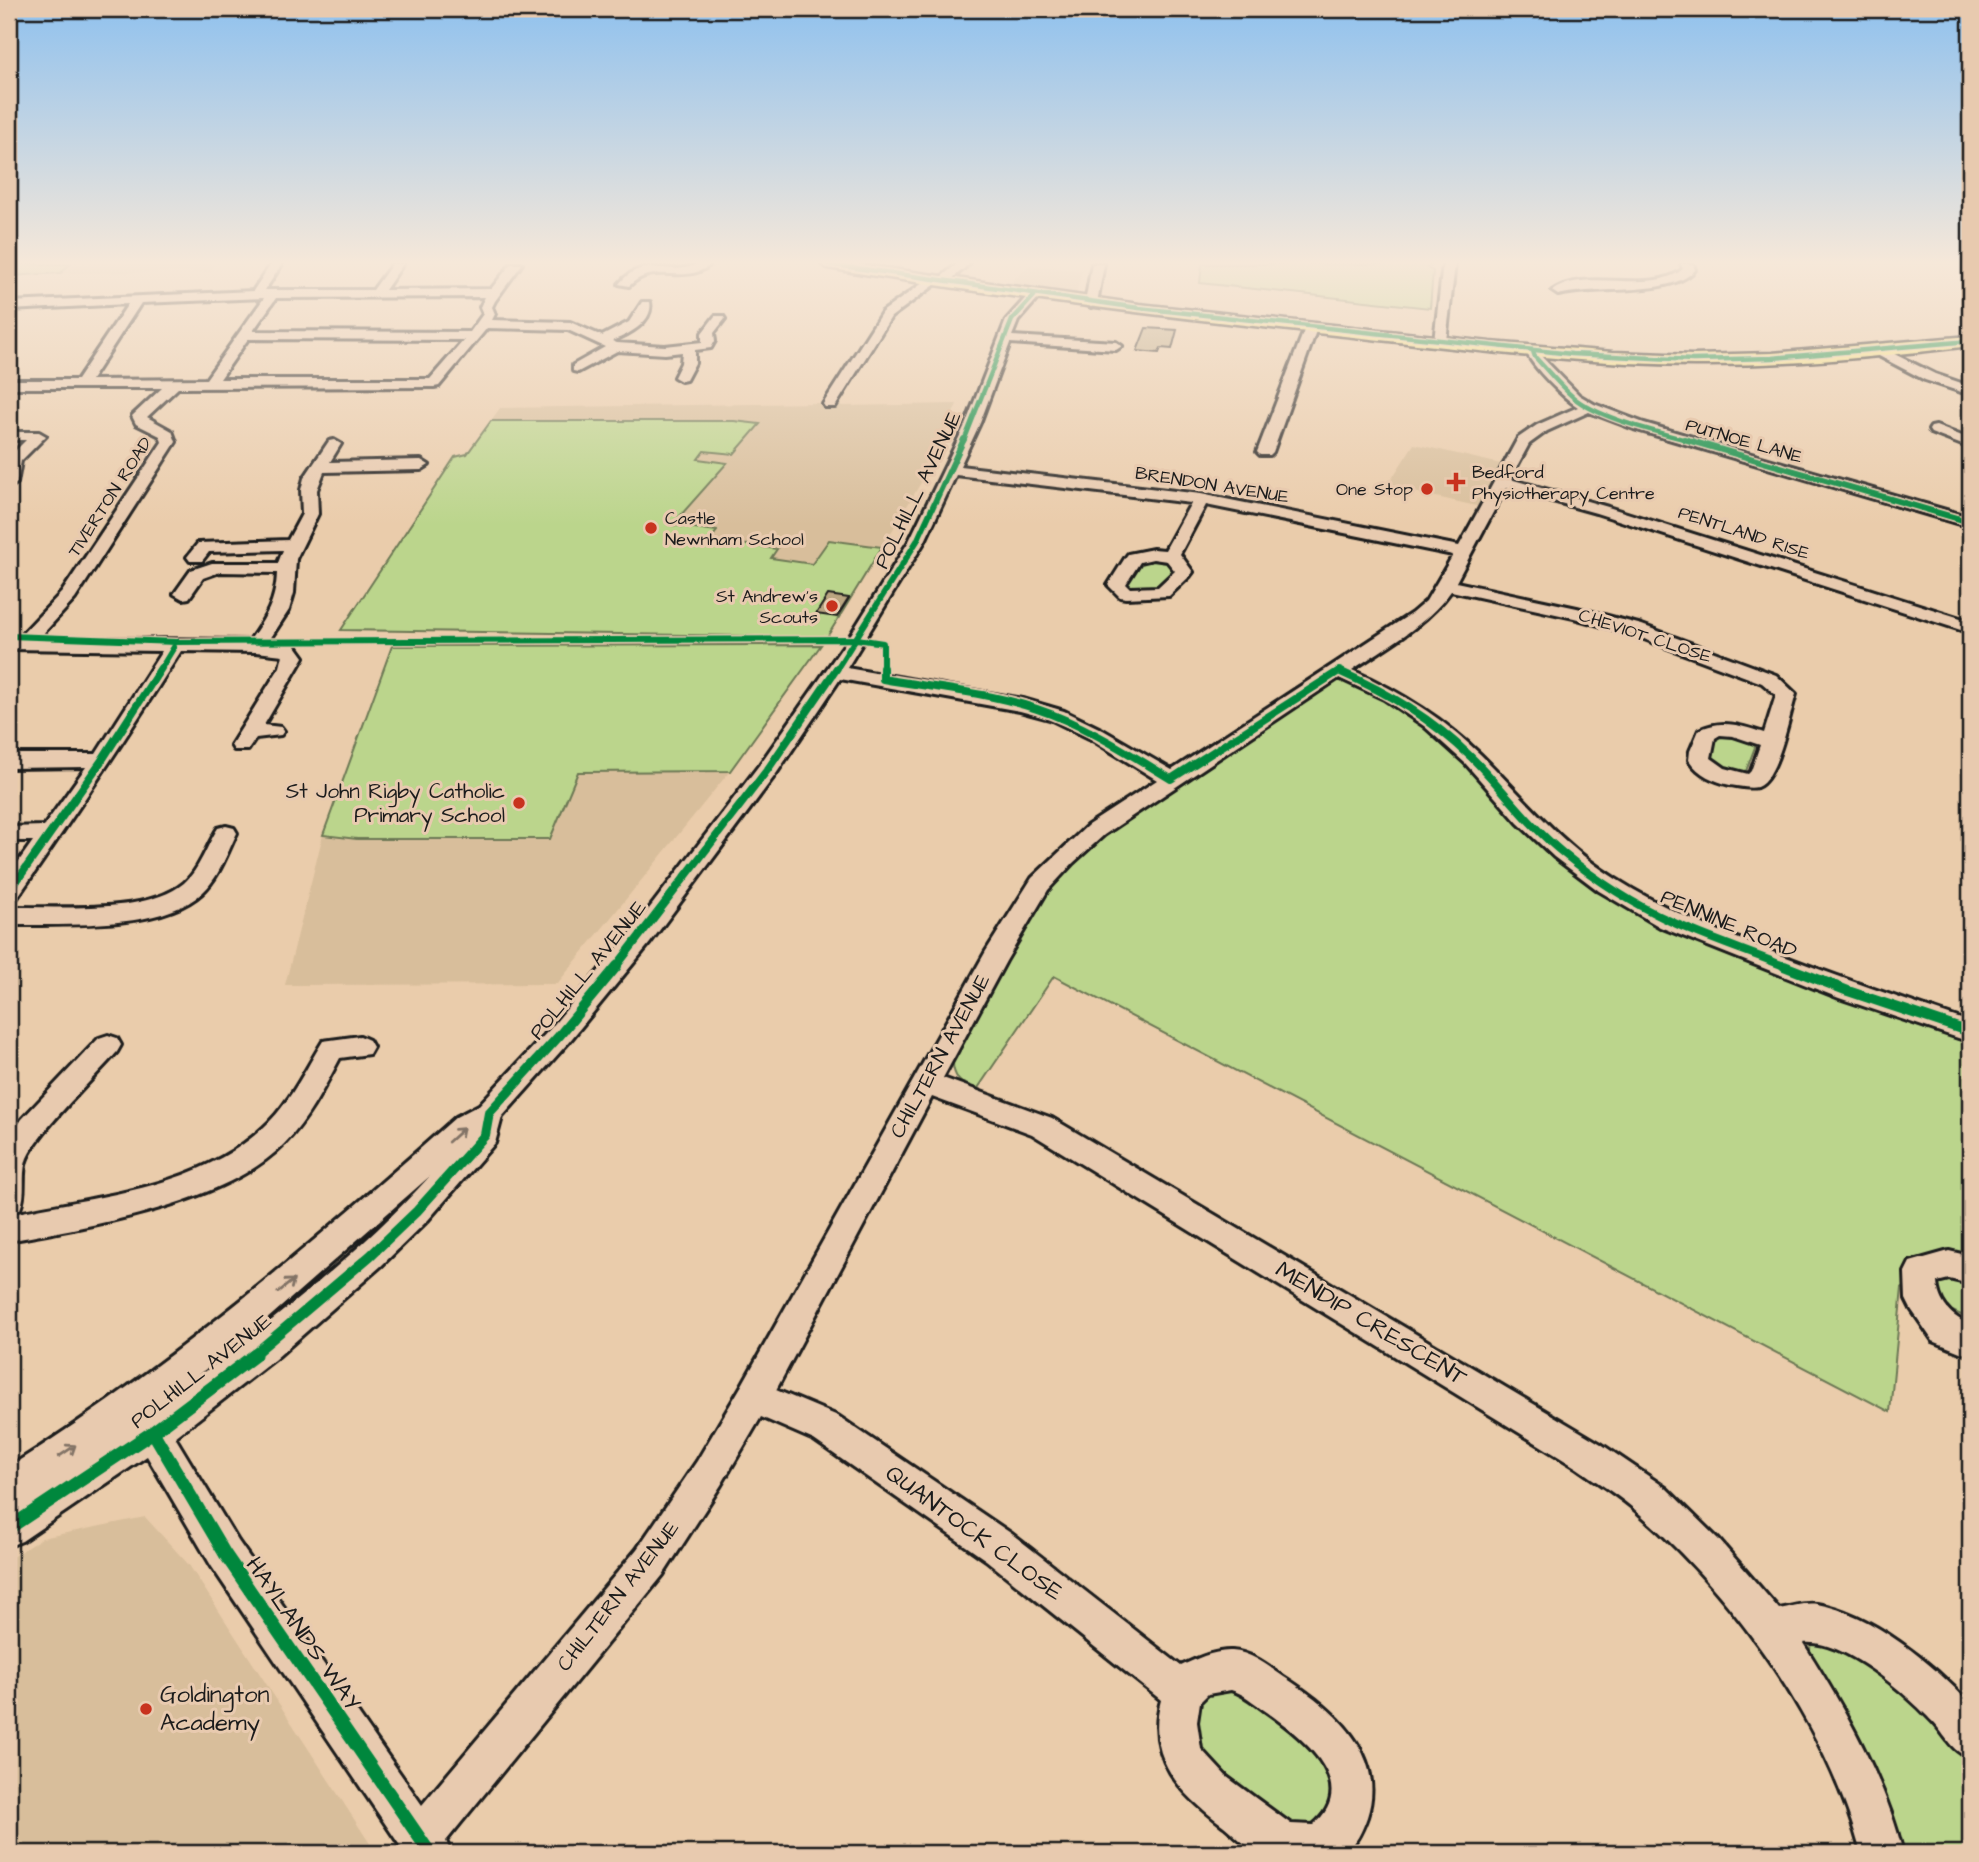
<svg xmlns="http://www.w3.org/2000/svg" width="1979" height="1862" font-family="'Architects Daughter',sans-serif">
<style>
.built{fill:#d8be9b}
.green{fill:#bbd58c;stroke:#6c7854;stroke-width:2}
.building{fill:#bba681;stroke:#1c1c1c;stroke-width:2}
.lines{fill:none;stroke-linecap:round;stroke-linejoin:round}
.minor-casing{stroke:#1c1c1c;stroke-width:6}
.major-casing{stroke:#1c1c1c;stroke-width:5}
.minor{fill:#e8caaf;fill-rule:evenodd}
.major{fill:#f6e281;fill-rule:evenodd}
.cycleway-far4-casing{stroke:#e8caaf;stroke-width:7}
.cycleway-far3-casing{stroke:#e8caaf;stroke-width:9}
.cycleway-far2-casing{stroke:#e8caaf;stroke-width:12}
.cycleway-far1-casing{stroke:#e8caaf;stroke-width:15}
.cycleway-casing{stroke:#e8caaf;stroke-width:18}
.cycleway-far4{stroke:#00873e;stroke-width:4.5}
.cycleway-far3{stroke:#00873e;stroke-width:6}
.cycleway-far2{stroke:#00873e;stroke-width:8}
.cycleway-far1{stroke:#00873e;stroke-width:10}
.cycleway{stroke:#00873e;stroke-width:13}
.oneway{stroke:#827366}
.poi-dot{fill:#c8321e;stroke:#e8caaf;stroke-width:2.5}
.labels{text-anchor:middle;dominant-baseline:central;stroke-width:6;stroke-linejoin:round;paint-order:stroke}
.far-street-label{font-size:18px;fill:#1c1c1c;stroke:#e8caaf}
.far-poi-label{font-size:18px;fill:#1c1c1c;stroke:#e8caaf;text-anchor:start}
.street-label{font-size:21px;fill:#1c1c1c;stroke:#e8caaf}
.poi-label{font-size:21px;fill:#1c1c1c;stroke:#e8caaf;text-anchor:end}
.near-street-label{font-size:24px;fill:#1c1c1c;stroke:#e8caaf}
.near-poi-label{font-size:24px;fill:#1c1c1c;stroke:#e8caaf;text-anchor:start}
</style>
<rect width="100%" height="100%" fill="#eaccab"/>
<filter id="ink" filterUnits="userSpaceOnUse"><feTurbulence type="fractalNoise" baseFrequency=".0143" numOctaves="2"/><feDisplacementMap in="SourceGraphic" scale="14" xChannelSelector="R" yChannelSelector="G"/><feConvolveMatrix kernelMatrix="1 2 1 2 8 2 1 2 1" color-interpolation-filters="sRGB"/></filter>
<g filter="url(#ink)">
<g class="built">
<polygon points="70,264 214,264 210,272 61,273"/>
<polygon points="1030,265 1082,271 1076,294 1006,287"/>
<polygon points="819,403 844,406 957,404 928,471 859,586 341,630 455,457 467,454 500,408"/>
<polygon points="1414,444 1505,465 1481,507 1387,486"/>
<polygon points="821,645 730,771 557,984 285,985 323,835 392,646"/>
<polygon points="145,1517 189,1565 376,1853 9,1853 9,1559 42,1538"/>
</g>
<g class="green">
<polygon points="9,264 70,264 61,273 9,276"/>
<polygon points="1202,264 1434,264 1427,268 1433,271 1430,308 1200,283"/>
<polygon points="491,421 734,421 760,424 734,454 704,451 698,459 727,463 672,525 717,531 710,540 777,549 771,558 812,564 829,540 882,547 827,637 341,630 455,457 467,454"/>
<polygon points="1157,558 1172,562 1179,570 1156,590 1128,589 1125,582 1140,561"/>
<polygon points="821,645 730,771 578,772 550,839 357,839 323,835 392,646"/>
<path d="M1328,680L1355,682L1424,724L1668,927L1736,957L1970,1038V1319L1902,1288L1890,1412L1054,976L976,1091C961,1085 952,1077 953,1059L1042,894L1094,839Z"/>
<polygon points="1712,731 1751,739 1755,747 1746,771 1727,770 1703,759"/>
<polygon points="1811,1640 1835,1641 1931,1703 1958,1738 1970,1768 1970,1806 1964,1853 1902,1853 1899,1851 1809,1660"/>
<polygon points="1217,1688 1241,1688 1321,1749 1337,1800 1313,1828 1288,1827 1202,1761 1193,1712 1203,1695"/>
</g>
<g class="building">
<polygon points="1146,328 1177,330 1172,349 1161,348 1159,353 1137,351"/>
<polygon points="828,595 849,598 837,617 816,614"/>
</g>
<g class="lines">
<g class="minor-casing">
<g id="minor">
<path d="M271,264H282L265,290H373L392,264H403L385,290L491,289L511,264H522L495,301L492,307L495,314L492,320L570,322L602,336L629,322L642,302H650C654,322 628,335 612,341L617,343L665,346L702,342V333L715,316H723L725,319L714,333L715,341L711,348L695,350V363L686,380L681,381L674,377L681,363L682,352L665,354L617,351L578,372L573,371V365L605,347L568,330L487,328L439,386L434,387L178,388L147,417L172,431L176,442L75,599L39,638L250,640C266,617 276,601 277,573L220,572L203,578L189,598L183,599L174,594L191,570L212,563H278L283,550L209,552L202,561H190L187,557L198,543L288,540L302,514L301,490L304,478L329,441L334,440L341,444L330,462L421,460L429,465L421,470L324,472L317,490L318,514L296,559L294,593L289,610L268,642L296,646L304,657L264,725L281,727L284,731L281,735L256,738L248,750H234L231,745L280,667L283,655L256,652L181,651C128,735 74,816 17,898L9,900V875L33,841H9V827L44,826L86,767L9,768V754H96L162,651L9,649V637H19L62,592L162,442L160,436L136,424L132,416L162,388H9V380H77L128,304L9,310V302L253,291ZM485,297L480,307L483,314L470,332L253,331L276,298ZM264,298L206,379L91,380L141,303ZM248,339L464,340L430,379H220Z"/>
<path d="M697,264H711C685,287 654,260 629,286L619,284C644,253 669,278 697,264Z"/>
<polygon points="957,264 969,264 945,285 936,284 891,317 835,407 825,407 823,404 882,312 927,280 936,281"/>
<polygon points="1092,264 1104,264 1097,303 1091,307 1085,303"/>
<polygon points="1443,264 1455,264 1446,341 1440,345 1434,341"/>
<path d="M1681,264H1693L1695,270C1670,298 1595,285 1558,295L1552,291C1585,266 1650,296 1683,269Z"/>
<path d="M1034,292L1040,296L1018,321L1012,336L1116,342L1122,346L1116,350L1010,343L980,423L960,466L1201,494L1459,546L1518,438L1537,425L1578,407C1564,398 1532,367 1526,351L1533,347L1538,348L1541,356L1579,395L1594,404L1644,423L1970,517V527L1634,429L1589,412L1547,431L1529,444L1510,479L1608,507L1970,621V633L1596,513L1506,488L1456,582L1577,608L1642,625L1776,675L1796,694C1789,716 1778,779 1757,787C1749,789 1738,786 1730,785C1714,781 1699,775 1689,760L1690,751L1699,730C1722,719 1740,725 1764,733L1776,695L1762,683L1628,633L1574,618L1451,591C1426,626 1387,646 1352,670C1399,691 1442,717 1480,754C1527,800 1559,843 1616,879C1663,909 1713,929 1765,949C1833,975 1901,999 1970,1022V1042L1839,998L1660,927L1599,891L1554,857L1518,823L1465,763L1424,726L1384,699L1339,678L1104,835L1073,863L1048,890L1006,961L943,1078L1052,1118L1601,1444L1666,1488L1719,1540L1779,1609C1791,1607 1805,1602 1817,1604C1871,1613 1934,1664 1970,1704V1758C1950,1750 1947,1737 1933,1722C1906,1693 1843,1638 1803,1643C1844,1707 1885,1779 1903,1853H1861C1828,1729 1738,1600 1641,1515C1622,1497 1598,1483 1577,1468L1032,1134L932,1097L776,1390L838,1416L1012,1534L1181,1666C1195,1659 1215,1650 1232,1651C1251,1652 1268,1666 1284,1677C1331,1707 1388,1753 1367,1817C1362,1831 1356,1844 1345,1853C1329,1853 1270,1857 1258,1852C1246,1847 1234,1834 1224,1826C1181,1794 1145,1758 1161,1700L986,1560L814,1440L761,1417L721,1485L663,1575L446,1841L451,1853H405L212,1567L147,1456L22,1541L9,1546V1507L17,1501L9,1505V1467C170,1366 314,1243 456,1117L479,1105L550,1029L632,931L760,764L848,639L909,541L966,423L1006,320L1030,293ZM956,475L1191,503L1165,550L1153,549L1128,554L1125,558L1108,585L1120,597L1126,598L1169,596L1190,576L1193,572L1180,554L1206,505L1453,555L1426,601L1412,613L1172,770L1103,730L1064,711L1023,699L847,668L925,541ZM1153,559L1167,561L1175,571L1158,587L1130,588L1126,584L1140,562ZM840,679L1020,711L1050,719L1089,738L1157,780L1088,825L1032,878L986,951L742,1385L697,1461L637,1549L422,1805L238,1541L175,1437L274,1360L381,1266L428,1220L495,1143L502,1117L568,1043L650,943L776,774ZM1720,735L1733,736L1760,745L1751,771L1748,774L1725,768L1711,758L1715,738ZM430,1176C350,1264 252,1336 157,1408L257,1328ZM1231,1690C1243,1693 1254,1703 1264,1710C1297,1733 1364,1783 1313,1825L1291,1824L1227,1777L1201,1749L1197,1722L1200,1702L1208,1694Z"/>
<polygon points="1311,324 1317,328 1273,452 1270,455 1260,455 1257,452 1305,328"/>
<polygon points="1882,348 1935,374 1970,386 1970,395 1925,380 1877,355 1877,349"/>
<polygon points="1936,426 1970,439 1970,448 1931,433 1929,430 1931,427"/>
<polygon points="9,432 39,432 46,436 21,461 17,483 9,488 9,457 26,440 9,440"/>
<path d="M226,826L234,828L237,833C227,853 219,878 202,893C161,931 61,924 9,925V907C58,906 145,915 184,883C200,869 207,845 218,828Z"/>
<path d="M108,1035L117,1038L121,1045L117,1052C96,1076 35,1135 26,1161C21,1177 27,1193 20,1209L9,1213V1139L22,1119L99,1038Z"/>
<path d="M360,1036L369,1040L373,1047L369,1054L340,1058C324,1088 308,1120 284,1144C224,1205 91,1226 9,1241V1215C93,1196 196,1190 263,1128C289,1105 305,1070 323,1041Z"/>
<path d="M1949,1251L1970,1256V1284L1949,1279L1937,1282C1938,1303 1952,1317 1970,1325V1356L1933,1341L1911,1309L1906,1299L1905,1272L1910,1262Z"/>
</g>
</g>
<g class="major-casing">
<path id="major" d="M821,264H858L1139,304L1490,342L1613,352L1693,355L1772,353L1970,336V346C1879,357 1786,366 1694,365C1571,364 1448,347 1326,334C1159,316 993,296 828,268Z"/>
</g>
<use href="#minor" class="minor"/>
<use href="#major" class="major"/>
<g class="cycleway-far4-casing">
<g id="cycleway-far4">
<polyline points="828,264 1139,308 1572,354 1693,360 1772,358 1970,341"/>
<path d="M1533,351L1535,357C1547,370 1559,385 1573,397C1597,418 1658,432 1690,441"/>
<polyline points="964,441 1012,320 1034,296"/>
</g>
</g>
<g class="cycleway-far3-casing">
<g id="cycleway-far3">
<polyline points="1684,439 1970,522"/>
<polyline points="9,636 176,642 857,639 883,643 883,670"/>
<polyline points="160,670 174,647"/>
<polyline points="836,670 917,541 964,439"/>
</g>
</g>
<g class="cycleway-far2-casing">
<g id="cycleway-far2">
<path d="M883,668V679C934,688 987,692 1037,709C1085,725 1128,753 1171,779L1339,671C1390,694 1431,718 1471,757C1503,788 1528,825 1563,853C1595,879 1633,904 1670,921C1709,939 1750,952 1789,968"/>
<polyline points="9,892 102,760 161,668"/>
<polyline points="615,968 768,769 837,668"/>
</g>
</g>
<g class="cycleway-far1-casing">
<g id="cycleway-far1">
<polyline points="1784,966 1848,991 1970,1032"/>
<polyline points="252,1356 370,1256 417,1211 485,1135 489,1113 559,1036 617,966"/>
</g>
</g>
<g class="cycleway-casing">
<g id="cycleway">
<polyline points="153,1432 225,1554 430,1853"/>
<polyline points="9,1528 153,1432 255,1355"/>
</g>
</g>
<use href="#cycleway-far4" class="cycleway-far4"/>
<use href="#cycleway-far3" class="cycleway-far3"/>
<use href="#cycleway-far2" class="cycleway-far2"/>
<use href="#cycleway-far1" class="cycleway-far1"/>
<use href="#cycleway" class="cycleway"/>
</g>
<defs><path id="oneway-shaft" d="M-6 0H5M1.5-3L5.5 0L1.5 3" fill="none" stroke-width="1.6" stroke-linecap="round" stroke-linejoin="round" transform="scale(1.75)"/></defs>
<g class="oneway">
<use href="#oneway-shaft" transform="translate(456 1135) rotate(-42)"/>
<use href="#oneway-shaft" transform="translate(286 1286) rotate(-39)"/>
<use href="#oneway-shaft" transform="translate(67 1451) rotate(-34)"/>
</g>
</g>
<linearGradient id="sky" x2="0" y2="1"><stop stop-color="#8fc1ee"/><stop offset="0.5" stop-color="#f6e8d9"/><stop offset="1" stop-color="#f6e8d9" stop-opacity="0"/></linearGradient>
<rect width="1979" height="525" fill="url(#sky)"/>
<g class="poi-dot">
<path d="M1452.5 471.5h7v7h7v7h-7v7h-7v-7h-7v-7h7z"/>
<circle cx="1427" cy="489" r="7"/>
<circle cx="651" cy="528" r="7"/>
<circle cx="832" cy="606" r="7"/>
<circle cx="519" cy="803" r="7"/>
<circle cx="146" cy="1709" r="7"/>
</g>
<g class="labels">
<g class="far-street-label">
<text transform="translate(1744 441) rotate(16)">PUTNOE LANE</text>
<text transform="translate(1212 485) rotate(9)">BRENDON AVENUE</text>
<text transform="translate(110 497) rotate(-57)">TIVERTON ROAD</text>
<text transform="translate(1744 533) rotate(18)">PENTLAND RISE</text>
<text transform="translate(1645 636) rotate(18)">CHEVIOT CLOSE</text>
</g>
<g class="far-poi-label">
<text x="1472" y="472">Bedford<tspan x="1472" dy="21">Physiotherapy Centre</tspan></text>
<text x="1413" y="489" text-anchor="end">One Stop</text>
<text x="665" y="518">Castle<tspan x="665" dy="21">Newnham School</tspan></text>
<text x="818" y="596" text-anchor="end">St Andrew's<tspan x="818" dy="21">Scouts</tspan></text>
</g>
<g class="street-label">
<text transform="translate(918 490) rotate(-64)">POLHILL AVENUE</text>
<text transform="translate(1729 924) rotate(23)">PENNINE ROAD</text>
<text transform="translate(588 970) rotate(-51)">POLHILL AVENUE</text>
<text transform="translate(940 1056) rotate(-61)">CHILTERN AVENUE</text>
<text transform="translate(201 1371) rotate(-38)">POLHILL AVENUE</text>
<text transform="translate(618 1596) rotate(-52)">CHILTERN AVENUE</text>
</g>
<g class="poi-label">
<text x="505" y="791">St John Rigby Catholic<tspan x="505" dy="24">Primary School</tspan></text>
</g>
<g class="near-street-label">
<text transform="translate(1371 1324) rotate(31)">MENDIP CRESCENT</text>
<text transform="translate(974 1533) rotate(36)">QUANTOCK CLOSE</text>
<text transform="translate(303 1634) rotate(55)">HAYLANDS WAY</text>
</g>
<g class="near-poi-label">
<text x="160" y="1695">Goldington<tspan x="160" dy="28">Academy</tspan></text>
</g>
</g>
<rect width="1979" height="1862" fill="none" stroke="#e8caaf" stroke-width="35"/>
<rect x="18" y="18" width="1944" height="1827" fill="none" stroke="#1c1c1c" stroke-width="2.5" filter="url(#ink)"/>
</svg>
